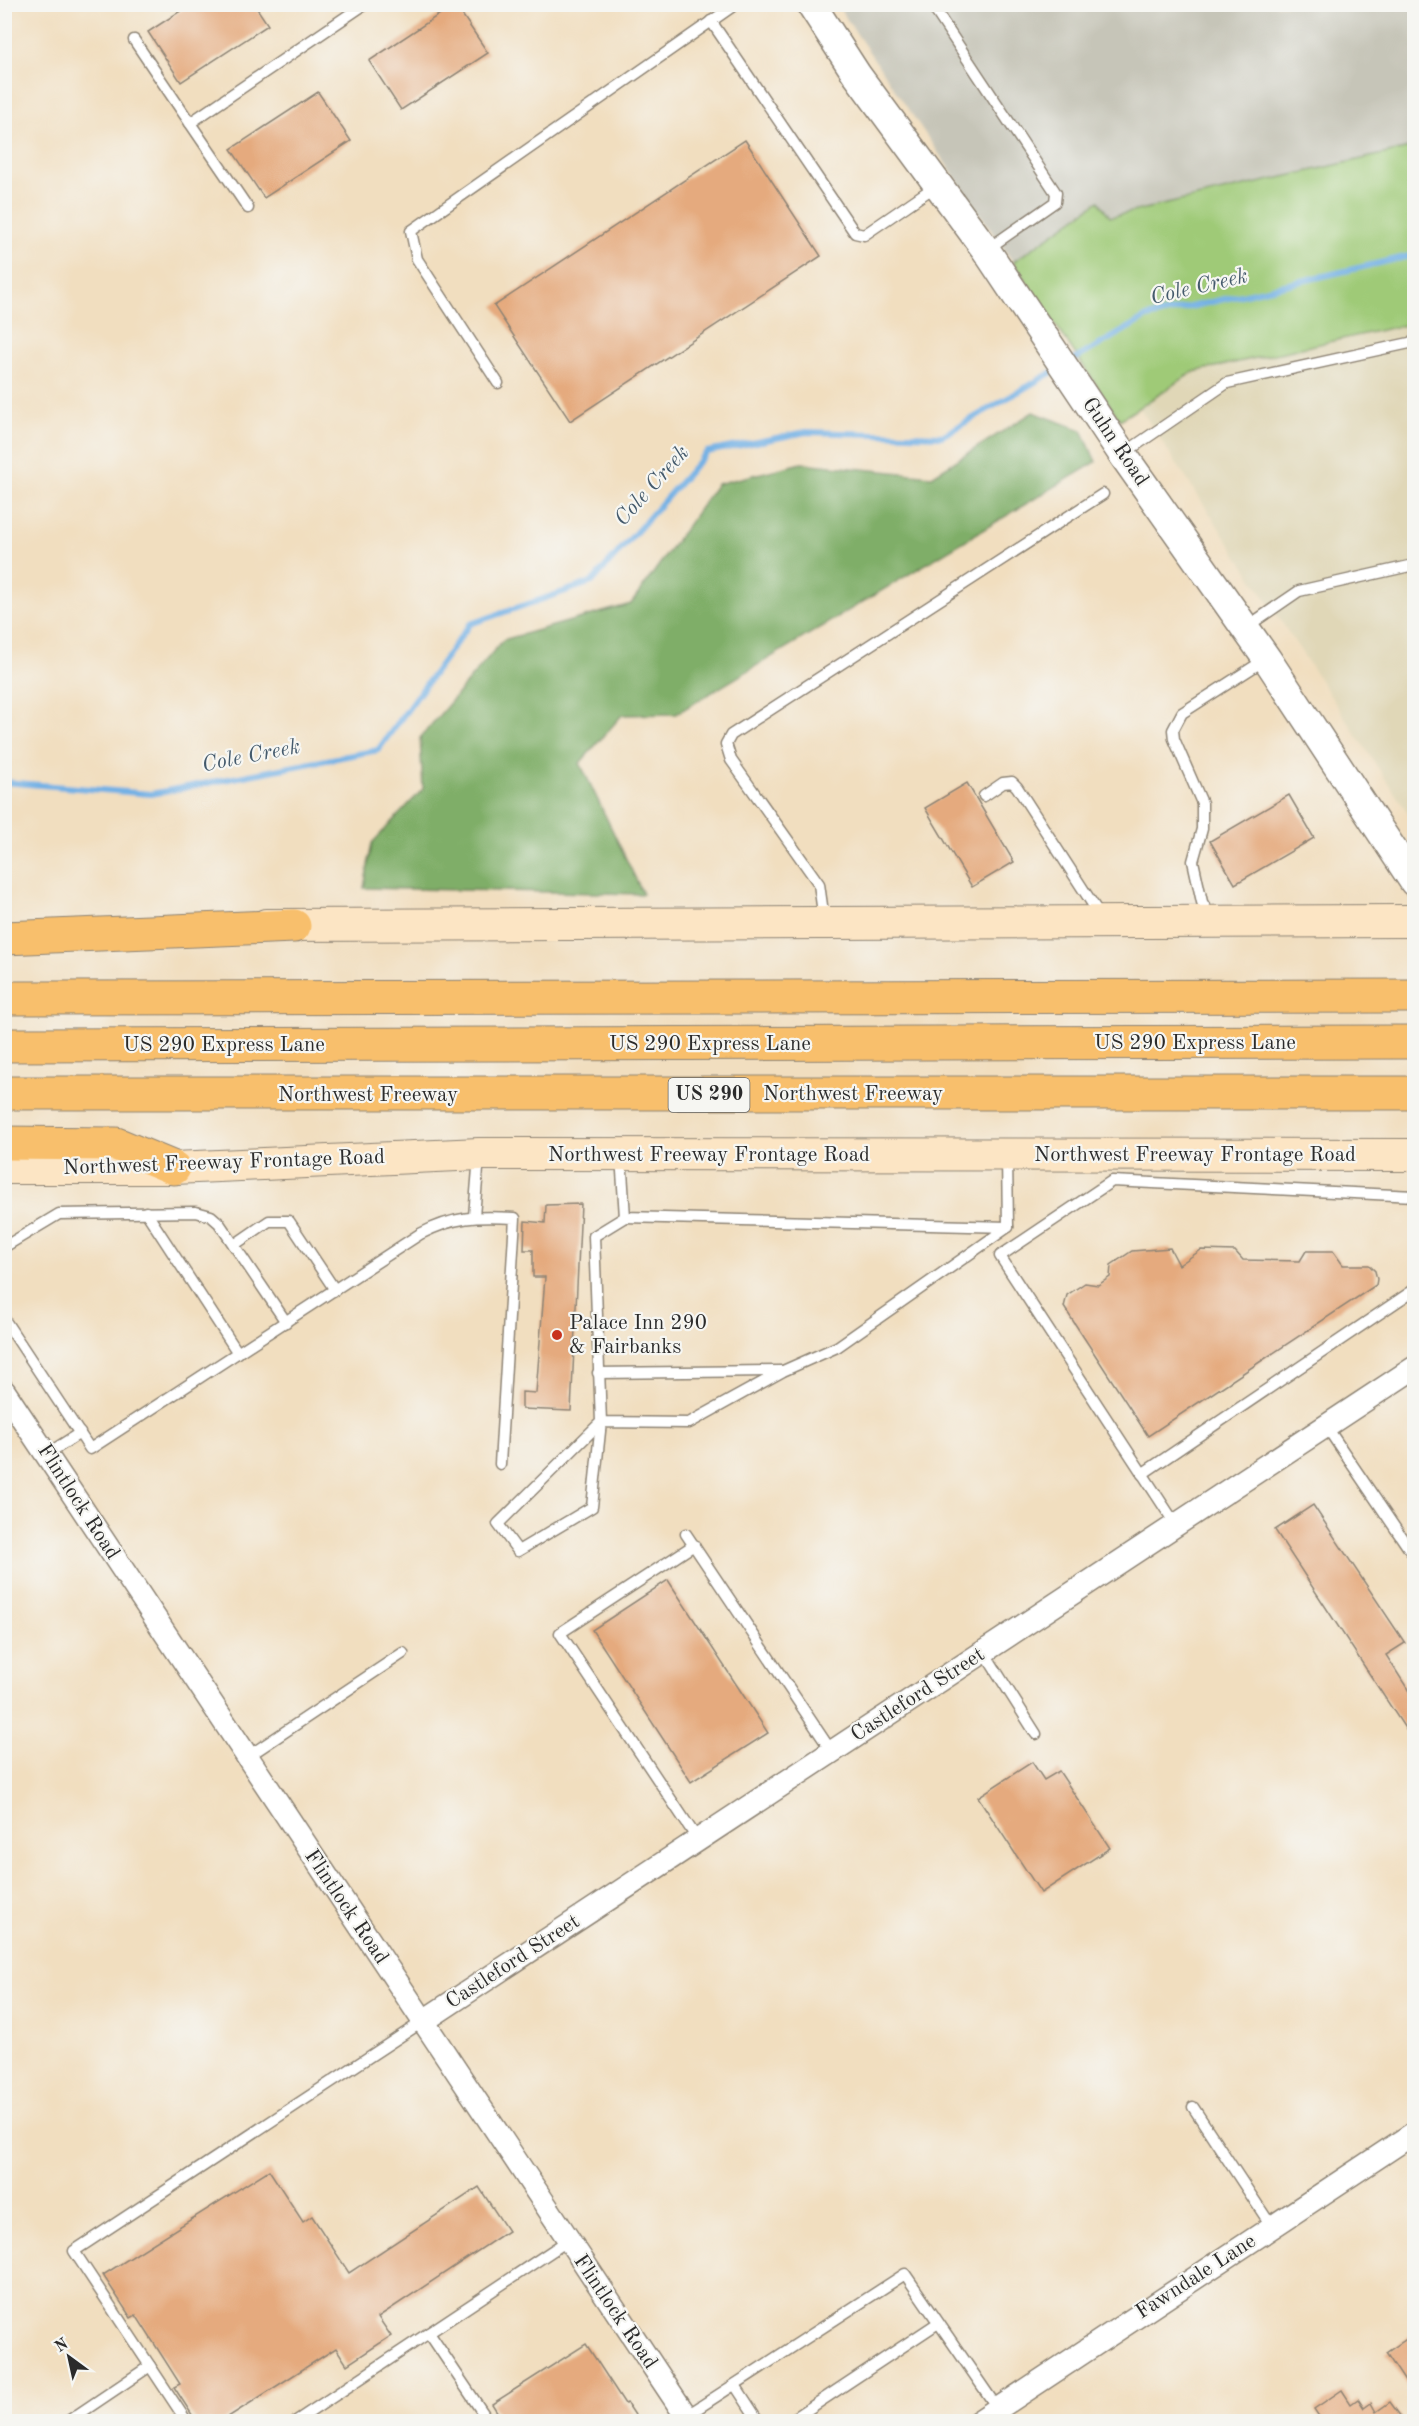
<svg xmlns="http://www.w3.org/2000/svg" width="1419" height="2426" font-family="'Old Standard TT',serif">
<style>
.built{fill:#e0d7b7}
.industrial{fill:#c6c5b8}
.green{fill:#9fca77;stroke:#657a51;stroke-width:1.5}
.forest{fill:#7fae68;stroke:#556c4a;stroke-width:1.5}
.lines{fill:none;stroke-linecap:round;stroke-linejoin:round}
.stream{stroke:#73b1e5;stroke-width:6}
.building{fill:#e5aa7e}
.service-casing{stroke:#8e8475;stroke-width:13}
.minor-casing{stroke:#8e8475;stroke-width:25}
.tertiary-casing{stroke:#8e8475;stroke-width:31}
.secondary-casing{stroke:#8e8475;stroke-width:34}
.motorway-casing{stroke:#8e8475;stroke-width:35}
.service{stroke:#fff;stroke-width:10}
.minor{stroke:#fff;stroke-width:22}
.tertiary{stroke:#fff;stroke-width:28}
.secondary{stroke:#fce5c4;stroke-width:32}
.motorway{stroke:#f8bf6c;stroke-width:33}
.poi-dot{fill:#c8321e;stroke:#f6f6f2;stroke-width:2}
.labels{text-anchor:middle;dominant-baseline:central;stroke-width:4.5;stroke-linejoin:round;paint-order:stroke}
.shield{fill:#f6f6f2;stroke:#686867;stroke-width:1.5}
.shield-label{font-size:20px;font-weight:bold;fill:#2b2b2b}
.street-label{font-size:21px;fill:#2b2b2b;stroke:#f6f6f2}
.poi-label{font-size:21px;fill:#2b2b2b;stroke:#f6f6f2;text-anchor:start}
.water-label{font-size:22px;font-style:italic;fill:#445a6c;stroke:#f6f6f2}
</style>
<rect width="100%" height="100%" fill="#f6f6f2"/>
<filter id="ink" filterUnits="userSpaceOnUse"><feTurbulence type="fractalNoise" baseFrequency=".0167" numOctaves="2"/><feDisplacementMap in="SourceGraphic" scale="12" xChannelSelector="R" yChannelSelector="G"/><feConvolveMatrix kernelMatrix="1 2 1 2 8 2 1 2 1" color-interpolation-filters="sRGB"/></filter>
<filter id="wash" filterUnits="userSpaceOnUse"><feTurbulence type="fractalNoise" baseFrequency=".008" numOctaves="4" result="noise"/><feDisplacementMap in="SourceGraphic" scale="24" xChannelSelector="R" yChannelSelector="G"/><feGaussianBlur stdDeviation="1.35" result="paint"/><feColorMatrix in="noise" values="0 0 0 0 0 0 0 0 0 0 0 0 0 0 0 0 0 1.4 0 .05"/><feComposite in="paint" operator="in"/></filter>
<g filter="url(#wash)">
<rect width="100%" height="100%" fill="#f1debf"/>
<polygon class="built" points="1414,323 1414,822 1139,407 1193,372"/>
<polygon class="industrial" points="837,5 1414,5 1414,147 1110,217 1098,201 1013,262"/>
<polygon class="green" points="1414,147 1414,323 1193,372 1120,420 1013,262 1099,201 1110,217"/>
<polygon class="forest" points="1033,412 1082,430 1096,462 676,714 622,715 580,763 643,894 364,888 372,843 423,789 420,738 503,640 631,604 717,484 802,463 932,476"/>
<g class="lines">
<g class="stream">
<polyline points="1070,362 1147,317 1414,255"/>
<polyline points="4,782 151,794 378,750 470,624 592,582 707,452 806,432 942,436 1056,370"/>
</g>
</g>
<g id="blocks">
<g class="building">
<polygon points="191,4 254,4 268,25 181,82 148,32"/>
<polygon points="455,4 488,53 401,110 369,61"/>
<polygon points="318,92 351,141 264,198 231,149"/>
<polygon points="745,140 821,256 570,421 494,306"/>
<polygon points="967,783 1014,862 972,887 925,808"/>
<polygon points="1289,795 1314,838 1235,884 1210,841"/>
<polygon points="581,1204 571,1411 522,1409 522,1392 536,1393 545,1277 533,1277 533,1250 524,1250 525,1221 545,1223 546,1205"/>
<polygon points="1170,1248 1179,1265 1201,1250 1235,1251 1243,1260 1300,1261 1306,1251 1333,1251 1343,1265 1369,1265 1375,1271 1377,1279 1376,1285 1148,1436 1064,1307 1067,1295 1085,1283 1098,1285 1110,1277 1111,1265 1132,1251"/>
<polygon points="1313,1505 1405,1643 1386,1655 1414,1699 1414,1742 1275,1530"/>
<polygon points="668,1580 768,1733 691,1782 592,1630"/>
<polygon points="1032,1762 1044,1780 1059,1771 1110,1848 1041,1893 978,1797"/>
<polygon points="269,2170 303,2222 312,2216 349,2273 479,2187 508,2231 378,2317 391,2336 347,2365 336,2348 222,2421 196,2421 174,2387 180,2384 136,2315 131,2318 103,2275"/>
<polygon points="1414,2334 1414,2395 1386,2353"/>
<polygon points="586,2344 625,2404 627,2403 639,2421 503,2421 492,2404"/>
<polygon points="1342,2390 1351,2404 1358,2399 1364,2408 1371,2403 1376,2412 1390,2402 1404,2421 1322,2421 1314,2409"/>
</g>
</g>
</g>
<g filter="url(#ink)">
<use href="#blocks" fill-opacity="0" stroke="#8e8475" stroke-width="1.5"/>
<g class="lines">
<g class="service-casing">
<g id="service">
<polyline points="931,4 1056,193 1055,202 986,250"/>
<polyline points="711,21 855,233 864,235 937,185"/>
<polyline points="134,40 190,123 365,4"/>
<polyline points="190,123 248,208"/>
<polyline points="498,383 417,259 411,231 736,4"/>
<polyline points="1123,454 1227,383 1414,342"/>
<polyline points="1245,628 1299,591 1414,565"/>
<polyline points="984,796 1003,783 1012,782 1017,787 1101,917"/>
<polyline points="1211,917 1202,902 1193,861 1202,829 1202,803 1174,739 1173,730 1182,713 1266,659"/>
<polyline points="824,920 819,884 731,760 726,744 731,735 1103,494"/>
<polyline points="621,1156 625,1217 1008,1227 1007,1156"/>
<polyline points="146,1212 238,1353"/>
<polyline points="474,1216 479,1157"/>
<polyline points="625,1217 594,1236 601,1422 498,1524 518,1551 592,1507 601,1422 689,1423 783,1371 837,1347 1008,1227"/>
<polyline points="234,1245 269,1221 289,1221 335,1290"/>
<polyline points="4,1247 59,1214 196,1212 211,1216 219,1223 286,1322"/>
<path d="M4,1319L90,1449L420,1234C455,1216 476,1216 515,1218L500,1464"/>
<polyline points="598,1373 781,1371"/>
<polyline points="1326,1426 1414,1556"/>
<polyline points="47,1454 80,1433"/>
<polyline points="1142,1474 1414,1290"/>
<polyline points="1176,1525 1000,1256 1112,1181 1414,1196"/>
<polyline points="686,1534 832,1752"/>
<polyline points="694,1545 560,1633 698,1840"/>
<polyline points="984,1652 1036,1734"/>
<polyline points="247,1757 403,1653"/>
<polyline points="1193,2107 1272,2227"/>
<polyline points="429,2333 489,2422"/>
<polyline points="735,2385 759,2422"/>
<polyline points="686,2416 905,2274 998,2409"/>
<polyline points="67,2422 150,2366"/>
<polyline points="187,2422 74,2251 422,2022"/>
<polyline points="295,2422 567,2241"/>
<polyline points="789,2422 938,2323"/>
</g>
</g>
<g class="minor-casing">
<g id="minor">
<polyline points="4,1391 690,2422"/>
<polyline points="422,2022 1414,1368"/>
<polyline points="978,2422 1414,2133"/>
</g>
</g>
<g class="tertiary-casing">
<polyline id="tertiary" points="811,4 857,75 986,250 1123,455 1267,659 1414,882"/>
</g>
<g class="secondary-casing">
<g id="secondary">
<polyline points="266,925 1414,921"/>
<polyline points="4,1168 174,1168 479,1154 1414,1155"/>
</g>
</g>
<g class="motorway-casing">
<g id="motorway">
<polyline points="4,938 294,926"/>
<polyline points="4,998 1414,996"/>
<polyline points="4,1045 1414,1042"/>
<polyline points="4,1093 1414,1093"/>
<polyline points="4,1143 116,1144 174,1168"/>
</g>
</g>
<use href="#service" class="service"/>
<use href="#minor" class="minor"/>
<use href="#tertiary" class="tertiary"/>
<use href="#secondary" class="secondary"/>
<use href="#motorway" class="motorway"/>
</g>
</g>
<circle class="poi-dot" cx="557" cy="1335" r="6"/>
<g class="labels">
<rect class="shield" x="668.5" y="1078" width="81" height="34" rx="4.5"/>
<g class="shield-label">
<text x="709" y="1095">US 290</text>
</g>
<g class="street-label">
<text transform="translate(1115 442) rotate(56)">Guhn Road</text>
<text x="1195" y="1043">US 290 Express Lane</text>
<text x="710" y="1044">US 290 Express Lane</text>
<text x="224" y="1045">US 290 Express Lane</text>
<text x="853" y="1094">Northwest Freeway</text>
<text x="368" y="1095">Northwest Freeway</text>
<text x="709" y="1155">Northwest Freeway Frontage Road</text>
<text x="1195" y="1155">Northwest Freeway Frontage Road</text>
<text transform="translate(224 1163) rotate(-2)">Northwest Freeway Frontage Road</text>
<text transform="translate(78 1502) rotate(57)">Flintlock Road</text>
<text transform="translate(918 1695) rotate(-33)">Castleford Street</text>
<text transform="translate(346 1907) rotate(56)">Flintlock Road</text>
<text transform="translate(513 1962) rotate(-33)">Castleford Street</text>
<text transform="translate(1196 2277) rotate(-33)">Fawndale Lane</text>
<text transform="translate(615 2312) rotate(56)">Flintlock Road</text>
</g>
<g class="poi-label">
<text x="569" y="1323">Palace Inn 290<tspan x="569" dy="24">&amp; Fairbanks</tspan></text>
</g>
<g class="water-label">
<text transform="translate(1199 287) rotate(-13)">Cole Creek</text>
<text transform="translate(652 486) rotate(-48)">Cole Creek</text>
<text transform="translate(251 756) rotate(-11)">Cole Creek</text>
</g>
</g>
<rect width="1419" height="2426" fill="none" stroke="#f6f6f2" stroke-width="24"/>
<g transform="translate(69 2357) rotate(327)" stroke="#f6f6f2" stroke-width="4.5" paint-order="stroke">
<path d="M0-4.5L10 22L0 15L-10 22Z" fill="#2b2b2b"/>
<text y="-9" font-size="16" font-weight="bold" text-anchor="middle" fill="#2b2b2b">N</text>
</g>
</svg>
